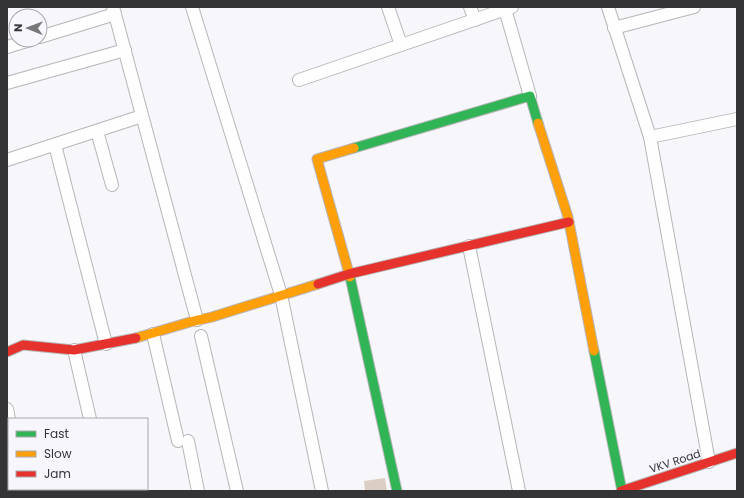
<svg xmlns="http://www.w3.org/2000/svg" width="744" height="498" font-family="Poppins,sans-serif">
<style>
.building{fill:#dbcfc4}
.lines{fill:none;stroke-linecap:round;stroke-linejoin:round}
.street-casing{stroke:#b6b6b8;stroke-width:14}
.fast-casing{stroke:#b6b6b8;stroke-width:11}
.slow-casing{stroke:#b6b6b8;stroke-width:11}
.jam-casing{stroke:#b6b6b8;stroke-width:11}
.street{stroke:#fefefe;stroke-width:12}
.fast{stroke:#30b455;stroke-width:9}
.slow{stroke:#ff9f0a;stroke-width:9}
.jam{stroke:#e5322d;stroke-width:9}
.labels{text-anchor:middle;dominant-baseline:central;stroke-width:3.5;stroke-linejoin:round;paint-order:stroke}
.street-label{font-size:11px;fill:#343436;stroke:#f6f6fc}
</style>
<rect width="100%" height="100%" fill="#f7f7fb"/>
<polygon class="building" points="385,478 387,491 365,491 364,481"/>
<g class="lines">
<g class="street-casing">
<g id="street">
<polyline points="113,7 197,320"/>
<polyline points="192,7 281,295 322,491"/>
<polyline points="388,7 401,45"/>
<polyline points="470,7 475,20"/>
<polyline points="608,7 650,137 709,462"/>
<polyline points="505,9 530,96"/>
<polyline points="614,28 694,7"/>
<polyline points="40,37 115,14"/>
<polyline points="7,47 30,40"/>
<polyline points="299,80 512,7"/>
<polyline points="7,83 125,50"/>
<polyline points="97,131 112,185"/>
<polyline points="650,137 737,119"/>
<polyline points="55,145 106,344"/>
<polyline points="7,160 142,116"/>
<polyline points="469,246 519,491"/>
<polyline points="153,334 178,441"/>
<polyline points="201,336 237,491"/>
<polyline points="74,350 90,419"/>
<polyline points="7,409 9,419"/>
<polyline points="188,441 198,491"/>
<polyline points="125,489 125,491"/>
</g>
</g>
<g class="fast-casing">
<g id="fast">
<polyline points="354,148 530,96 538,123"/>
<polyline points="350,277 397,491"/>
<polyline points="594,351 622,491"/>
</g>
</g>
<g class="slow-casing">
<g id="slow">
<polyline points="538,123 568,217 594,351"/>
<polyline points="350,277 317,159 354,148"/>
<polyline points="136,338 190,322 212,317 318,284"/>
</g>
</g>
<g class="jam-casing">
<g id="jam">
<polyline points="318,284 349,274 569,222"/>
<polyline points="7,352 23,345 74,350 136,338"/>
<polyline points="621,491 737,453"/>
</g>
</g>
<use href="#street" class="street"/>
<use href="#fast" class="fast"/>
<use href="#slow" class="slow"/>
<use href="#jam" class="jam"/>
</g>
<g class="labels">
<g class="street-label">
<text transform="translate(675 461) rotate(-18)">VKV Road</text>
</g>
</g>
<rect width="744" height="498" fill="none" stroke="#343436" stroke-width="16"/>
<rect x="8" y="418" width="140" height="72" fill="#f6f6fc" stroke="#a8a8ad"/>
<rect x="16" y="431" width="20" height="6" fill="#30b455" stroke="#a8a8ad"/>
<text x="44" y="438" font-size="12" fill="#343436">Fast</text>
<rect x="16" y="451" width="20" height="6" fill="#ff9f0a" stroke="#a8a8ad"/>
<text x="44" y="458" font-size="12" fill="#343436">Slow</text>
<rect x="16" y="471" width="20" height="6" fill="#e5322d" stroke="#a8a8ad"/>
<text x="44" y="478" font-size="12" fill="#343436">Jam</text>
<g transform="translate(28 28) rotate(271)"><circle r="19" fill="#f6f6fc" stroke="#a8a8ad"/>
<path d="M0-3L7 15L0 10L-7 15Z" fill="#78787b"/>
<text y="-6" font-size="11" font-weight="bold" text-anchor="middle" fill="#343436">N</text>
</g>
</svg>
